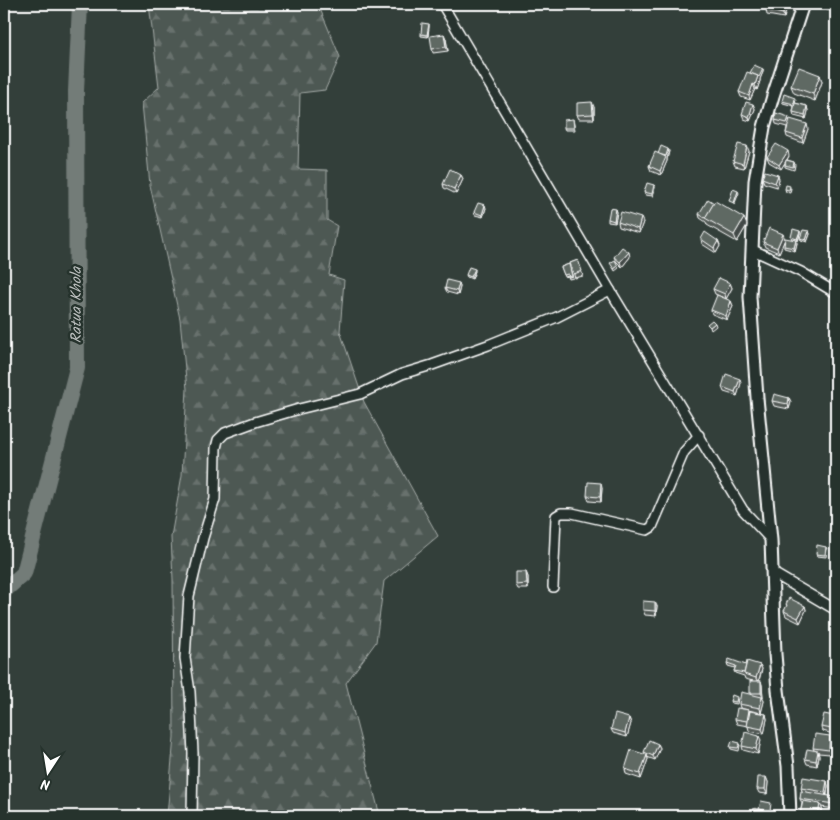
<svg xmlns="http://www.w3.org/2000/svg" width="840" height="820" font-family="Kalam,sans-serif">
<style>
.forest{fill:url(#forest-firs);stroke:#a6aca9}
.lines{fill:none;stroke-linecap:round;stroke-linejoin:round}
.river{stroke:#737b78;stroke-width:16}
.minor-casing{stroke:#fff;stroke-width:12}
.tertiary-casing{stroke:#fff;stroke-width:15}
.minor{stroke:#26332d;stroke-width:9}
.tertiary{stroke:#26332d;stroke-width:11}
.wall{fill:#525a56;stroke:#fff}
.shaded-wall{fill:#424a46;stroke:#fff}
.building{fill:#5f6964;stroke:#fff}
.labels{text-anchor:middle;dominant-baseline:central;stroke-width:5;stroke-linejoin:round;paint-order:stroke}
.water-label{font-size:15px;font-style:italic;fill:#b9bdbc;stroke:#26332d}
</style>
<defs>
<pattern id="forest-firs" width="22" height="20" patternUnits="userSpaceOnUse" patternTransform="scale(1.25)"><rect width="22" height="20" fill="#4d5853"/><path d="M5 1l3.5 6h-7zM16 11l3.5 6h-7z" fill="#68716d"/></pattern>
</defs>
<rect width="100%" height="100%" fill="#333f3a"/>
<filter id="ink" filterUnits="userSpaceOnUse"><feTurbulence type="fractalNoise" baseFrequency=".02" numOctaves="2"/><feDisplacementMap in="SourceGraphic" scale="10" xChannelSelector="R" yChannelSelector="G"/><feConvolveMatrix kernelMatrix="1 2 1 2 8 2 1 2 1" color-interpolation-filters="sRGB"/></filter>
<g filter="url(#ink)">
<polygon class="forest" points="149,4 318,4 340,57 325,90 300,93 298,169 327,170 327,220 337,226 329,275 344,280 340,331 364,402 438,536 384,581 376,642 346,683 380,816 167,816 174,737 173,579 171,537 182,475 187,389 180,319 150,185 142,103 159,87"/>
<g class="lines">
<polyline class="river" points="4,591 24,573 77,368 76,91 80,4"/>
<g class="minor-casing">
<g id="minor">
<polyline points="442,4 610,290 743,510 771,540"/>
<polyline points="753,250 801,272 836,293"/>
<polyline points="773,573 836,610"/>
<polyline points="553,587 556,516 561,513 572,513 647,530 652,527 684,452 699,435"/>
<polyline points="192,816 193,753 190,692 185,658 189,596 203,538 215,499 216,448 218,440 225,433 255,422 299,409 360,394 402,374 432,365 488,345 557,317 610,290"/>
</g>
</g>
<g class="tertiary-casing">
<polyline id="tertiary" points="790,816 788,766 778,690 775,654 771,540 757,398 750,297 755,181 764,127 773,96 803,4"/>
</g>
<use href="#minor" class="minor"/>
<use href="#tertiary" class="tertiary"/>
</g>
<g class="wall">
<polygon points="767,4 786,4 787,7 784,18 767,15 766,10"/>
<polygon points="821,4 836,4 836,13 822,7"/>
<polygon points="429,26 428,37 421,36 421,34"/>
<polygon points="444,34 446,39 448,51 433,53 432,49"/>
<polygon points="763,69 763,72 760,79 760,81 757,90 755,89 750,100 741,97 739,92 750,73"/>
<polygon points="820,75 822,82 815,101 794,93 791,86"/>
<polygon points="796,100 795,103 807,106 808,111 806,119 794,116 793,112 794,106 783,103 782,101"/>
<polygon points="753,104 755,109 750,121 744,119 742,114"/>
<polygon points="594,107 594,119 579,119 577,115"/>
<polygon points="573,119 575,130 565,130 564,128"/>
<polygon points="775,120 790,120 808,129 803,143 787,137 786,133 787,127 776,124"/>
<polygon points="669,151 667,159 667,161 661,175 651,171 649,166 658,154"/>
<polygon points="749,151 744,168 735,166 733,161"/>
<polygon points="789,156 787,160 794,162 795,165 794,170 785,167 785,162 781,169 769,162 767,157"/>
<polygon points="461,175 463,179 456,194 444,188 443,184"/>
<polygon points="762,178 779,179 777,187 764,183"/>
<polygon points="654,185 655,187 653,196 645,195 644,192"/>
<polygon points="791,188 790,193 786,192 785,189"/>
<polygon points="486,208 483,217 475,215 474,212"/>
<polygon points="616,209 617,212 615,223 608,222 608,219"/>
<polygon points="699,214 747,225 737,242 707,225 706,222 700,218"/>
<polygon points="618,222 643,222 639,233 619,227"/>
<polygon points="800,231 800,233 798,241 792,239 791,237"/>
<polygon points="809,231 810,234 807,242 801,240 800,238"/>
<polygon points="701,239 718,241 720,246 716,253 702,244"/>
<polygon points="785,239 779,253 765,247 763,242"/>
<polygon points="796,240 797,243 795,251 784,248 784,246"/>
<polygon points="614,257 630,257 622,267 616,261"/>
<polygon points="578,260 583,276 575,278 570,263"/>
<polygon points="569,264 573,278 569,279 568,276 565,277 561,267"/>
<polygon points="475,271 472,279 467,277 466,275"/>
<polygon points="459,283 460,287 458,295 447,292 445,288"/>
<polygon points="730,283 732,288 726,299 715,294 713,289"/>
<polygon points="731,301 733,306 727,320 712,314 711,310"/>
<polygon points="741,383 737,396 724,392 722,387"/>
<polygon points="789,398 791,402 789,409 774,406 772,401"/>
<polygon points="602,488 601,502 589,501 587,496"/>
<polygon points="826,547 827,549 826,557 817,556 816,554"/>
<polygon points="526,572 528,577 528,589 518,589 516,585"/>
<polygon points="786,604 805,606 806,610 800,623 786,616 784,611 787,606"/>
<polygon points="657,606 656,616 645,615 643,610"/>
<polygon points="727,663 746,665 760,665 762,669 759,681 761,681 762,685 763,697 762,697 764,701 761,713 740,708 739,704 751,694 753,681 745,679 744,676 735,673 734,671 735,668 728,666"/>
<polygon points="738,699 737,704 731,703 730,701"/>
<polygon points="750,714 766,714 767,719 764,734 749,731 748,726 737,724 735,719"/>
<polygon points="834,716 836,721 833,734 823,731 821,727"/>
<polygon points="629,718 631,723 627,737 613,733 611,729"/>
<polygon points="830,736 832,741 830,754 818,753 819,756 817,766 807,764 805,759 814,750 813,748"/>
<polygon points="761,740 758,754 743,750 742,746"/>
<polygon points="836,740 836,757 834,756 832,752"/>
<polygon points="658,744 660,748 655,760 647,757 648,759 641,779 626,774 625,769 645,754 644,752"/>
<polygon points="740,745 739,751 731,749 730,747"/>
<polygon points="766,777 768,782 767,794 759,793 757,789"/>
<polygon points="827,781 828,786 827,795 836,800 835,809 821,807 822,808 820,816 801,816 800,814 802,803 800,799 802,791 801,788"/>
</g>
<g class="shaded-wall">
<polygon points="785,4 786,4 787,7 784,18 783,14"/>
<polygon points="429,24 429,26 428,37 427,35"/>
<polygon points="444,34 446,39 448,51 446,47"/>
<polygon points="763,69 763,72 760,79 760,81 757,90 755,85 758,76"/>
<polygon points="820,75 822,82 815,101 813,94"/>
<polygon points="753,84 755,89 750,100 749,96"/>
<polygon points="592,102 594,107 594,119 593,114"/>
<polygon points="753,104 755,109 750,121 749,117"/>
<polygon points="807,106 808,111 806,119 805,115"/>
<polygon points="807,124 808,129 803,143 802,138"/>
<polygon points="747,146 749,151 744,168 743,164"/>
<polygon points="668,149 669,151 667,159 667,161 661,175 660,171"/>
<polygon points="788,151 789,156 781,169 779,165"/>
<polygon points="461,175 463,179 456,194 454,189"/>
<polygon points="778,175 779,179 777,187 775,183"/>
<polygon points="654,185 655,187 653,196 652,194"/>
<polygon points="738,191 739,193 734,205 734,203"/>
<polygon points="485,205 486,208 483,217 482,215"/>
<polygon points="616,209 617,212 615,223 614,221"/>
<polygon points="641,218 643,222 639,233 638,229"/>
<polygon points="744,218 747,225 737,242 734,235"/>
<polygon points="800,231 800,233 798,241 797,239"/>
<polygon points="809,231 810,234 807,242 806,240"/>
<polygon points="783,234 785,239 779,253 777,248"/>
<polygon points="796,240 797,243 795,251 794,248"/>
<polygon points="718,241 720,246 716,253 714,248"/>
<polygon points="629,252 630,257 622,267 620,262"/>
<polygon points="618,266 619,268 615,271 614,269"/>
<polygon points="475,269 475,271 472,279 471,277"/>
<polygon points="459,283 460,287 458,295 457,291"/>
<polygon points="730,283 732,288 726,299 725,294"/>
<polygon points="731,301 733,306 727,320 726,316"/>
<polygon points="715,323 716,326 711,330 710,327"/>
<polygon points="740,379 741,383 737,396 735,392"/>
<polygon points="789,398 791,402 789,409 788,404"/>
<polygon points="601,483 602,488 601,502 600,497"/>
<polygon points="526,572 528,577 528,589 527,584"/>
<polygon points="655,602 657,606 656,616 655,611"/>
<polygon points="805,606 806,610 800,623 798,618"/>
<polygon points="760,665 762,669 758,682 756,678"/>
<polygon points="761,681 762,685 763,697 761,693"/>
<polygon points="762,697 764,701 761,713 760,708"/>
<polygon points="749,710 750,715 748,726 747,721"/>
<polygon points="766,714 767,719 764,734 762,729"/>
<polygon points="834,716 836,721 833,734 832,729"/>
<polygon points="629,718 631,723 627,737 625,733"/>
<polygon points="759,736 761,740 758,754 756,749"/>
<polygon points="830,736 832,741 830,754 829,750"/>
<polygon points="658,744 660,748 655,760 653,756"/>
<polygon points="818,751 819,756 817,766 816,761"/>
<polygon points="647,755 648,759 641,779 640,774"/>
<polygon points="766,777 768,782 767,794 765,789"/>
<polygon points="827,781 828,786 826,797 825,792"/>
<polygon points="835,797 836,800 835,809 834,804"/>
<polygon points="820,804 822,808 820,816 818,816"/>
</g>
<g class="building">
<polygon points="767,4 785,4 783,14 766,10"/>
<polygon points="824,4 836,4 836,5 835,8"/>
<polygon points="422,23 429,24 427,35 421,34"/>
<polygon points="444,34 446,47 432,49 430,36"/>
<polygon points="754,65 763,69 759,77 758,76 750,73"/>
<polygon points="799,67 820,75 813,94 791,86"/>
<polygon points="747,72 758,76 755,85 753,84 749,96 739,92"/>
<polygon points="784,94 795,98 794,104 782,101"/>
<polygon points="592,102 593,114 577,115 577,103"/>
<polygon points="746,102 753,104 749,117 742,114"/>
<polygon points="795,103 807,106 805,115 793,112"/>
<polygon points="776,113 789,117 787,123 775,120"/>
<polygon points="573,119 574,128 564,128 564,120"/>
<polygon points="790,119 807,124 802,138 786,133"/>
<polygon points="738,144 747,146 743,164 733,161"/>
<polygon points="776,144 788,151 779,165 767,157"/>
<polygon points="661,146 668,149 666,156 658,154"/>
<polygon points="655,152 666,157 660,171 649,166"/>
<polygon points="786,160 794,162 793,167 785,165"/>
<polygon points="450,169 461,175 454,189 443,184"/>
<polygon points="765,171 778,175 775,183 762,178"/>
<polygon points="647,183 654,185 652,194 644,192"/>
<polygon points="786,185 790,186 789,190 785,189"/>
<polygon points="733,189 738,191 734,203 729,201"/>
<polygon points="708,199 714,203 705,218 699,214"/>
<polygon points="715,201 744,218 734,235 705,218"/>
<polygon points="478,203 485,205 482,215 474,212"/>
<polygon points="610,208 616,209 614,221 608,219"/>
<polygon points="621,212 641,218 638,229 618,222"/>
<polygon points="769,228 783,234 777,248 763,242"/>
<polygon points="793,229 800,231 797,239 791,237"/>
<polygon points="803,230 809,231 806,240 800,238"/>
<polygon points="705,232 718,241 714,248 701,239"/>
<polygon points="785,238 796,240 794,248 784,246"/>
<polygon points="622,247 629,252 620,262 614,257"/>
<polygon points="578,260 582,271 574,274 570,263"/>
<polygon points="615,260 618,266 614,269 610,263"/>
<polygon points="569,264 572,276 569,277 568,274 564,275 561,267"/>
<polygon points="469,267 475,269 471,277 466,275"/>
<polygon points="719,278 730,283 725,294 713,289"/>
<polygon points="447,280 459,283 457,291 445,288"/>
<polygon points="717,295 731,301 726,316 711,310"/>
<polygon points="712,320 715,323 710,327 707,324"/>
<polygon points="726,374 740,379 735,392 722,387"/>
<polygon points="774,394 789,398 788,404 772,401"/>
<polygon points="588,482 601,483 600,497 587,496"/>
<polygon points="817,545 826,547 825,555 816,554"/>
<polygon points="516,572 526,572 527,584 516,585"/>
<polygon points="789,598 805,606 798,618 784,611 787,605 786,604"/>
<polygon points="643,601 655,602 655,611 643,610"/>
<polygon points="729,659 746,665 744,673 734,671 736,666 727,663"/>
<polygon points="747,661 760,665 756,678 744,674"/>
<rect x="750" y="681" width="11" height="12"/>
<polygon points="741,692 762,697 760,708 739,704"/>
<polygon points="732,695 737,697 736,702 730,701"/>
<polygon points="737,708 749,710 747,721 735,719"/>
<polygon points="750,711 766,714 762,729 747,726"/>
<polygon points="615,714 629,718 625,733 611,729"/>
<polygon points="824,714 834,716 832,729 821,727"/>
<polygon points="745,732 759,736 756,749 742,746"/>
<polygon points="815,734 830,736 829,750 813,748"/>
<polygon points="649,740 658,744 653,756 644,752"/>
<polygon points="834,740 836,740 836,752 832,752"/>
<polygon points="732,741 740,743 738,748 730,747"/>
<polygon points="807,749 818,751 816,761 805,759"/>
<polygon points="631,750 647,755 640,774 625,769"/>
<polygon points="758,777 766,777 765,789 757,789"/>
<polygon points="803,777 827,781 825,792 801,788"/>
<polygon points="801,791 835,797 834,804 800,799"/>
<polygon points="761,801 771,803 770,811 759,809"/>
<polygon points="803,801 820,804 818,816 800,814"/>
<polygon points="754,808 769,812 768,816 761,816 753,814"/>
<polygon points="743,814 749,816 742,816"/>
</g>
</g>
<g class="labels">
<g class="water-label">
<text transform="translate(77 305) rotate(-90)">Ratua Khola</text>
</g>
</g>
<rect width="840" height="820" fill="none" stroke="#26332d" stroke-width="20"/>
<rect x="10" y="10" width="820" height="800" fill="none" stroke="#fff" stroke-width="2" filter="url(#ink)"/>
<g transform="translate(48 772) rotate(192)" stroke="#26332d" stroke-width="4" paint-order="stroke">
<path d="M0-4L9 19L0 12L-9 19Z" fill="#ffffff"/>
<text y="-8" font-size="14" font-weight="bold" text-anchor="middle" fill="#ffffff">N</text>
</g>
</svg>
